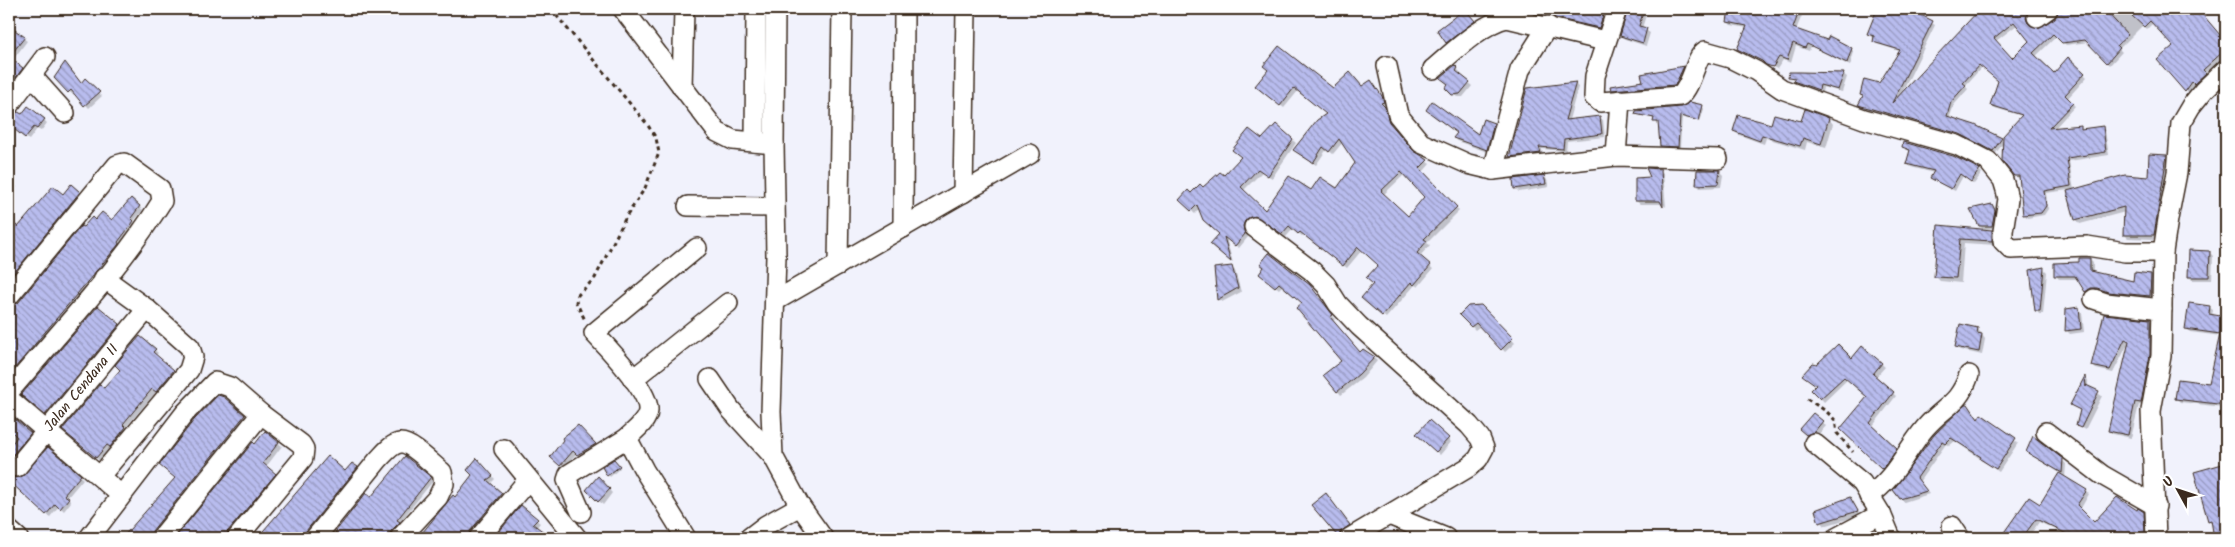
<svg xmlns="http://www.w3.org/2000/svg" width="2235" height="547" font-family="Kalam,sans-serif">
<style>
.shadow{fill:#0003;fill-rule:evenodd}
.building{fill:url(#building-back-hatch);stroke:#3b2a1e;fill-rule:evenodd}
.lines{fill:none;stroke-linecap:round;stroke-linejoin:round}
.street-casing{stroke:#3b2a1e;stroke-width:22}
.path{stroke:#3b2a1e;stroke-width:3;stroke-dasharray:4 4;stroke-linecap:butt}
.street{stroke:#fff;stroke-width:19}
.labels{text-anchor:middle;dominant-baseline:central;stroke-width:4;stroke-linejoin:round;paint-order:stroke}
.street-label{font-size:15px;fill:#3b2a1e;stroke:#fff}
</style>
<defs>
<pattern id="building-back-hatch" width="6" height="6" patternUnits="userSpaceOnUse" patternTransform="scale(1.25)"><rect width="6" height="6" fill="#b8bcee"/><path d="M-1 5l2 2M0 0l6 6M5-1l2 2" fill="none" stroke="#9799c0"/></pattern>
</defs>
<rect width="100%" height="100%" fill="#f1f2fc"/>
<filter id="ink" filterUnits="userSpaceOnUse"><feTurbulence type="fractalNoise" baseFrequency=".02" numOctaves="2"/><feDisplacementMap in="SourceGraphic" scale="10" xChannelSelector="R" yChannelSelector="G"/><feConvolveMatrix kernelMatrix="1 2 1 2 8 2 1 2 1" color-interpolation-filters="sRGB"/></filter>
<g filter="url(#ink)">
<g class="shadow">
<polygon points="1454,9 1468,9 1468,13 1477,25 1451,45 1447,42 1458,15"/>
<polygon points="1556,9 1587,14 1589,9 1610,9 1602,31 1558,19 1555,16"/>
<polygon points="1629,9 1648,9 1642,28 1650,33 1646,46 1625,39 1621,36"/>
<polygon points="1730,9 1799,9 1803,13 1796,30 1851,49 1854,52 1850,66 1811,46 1809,51 1796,46 1791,63 1783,60 1777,69 1739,49 1747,28 1731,25 1728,22"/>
<path d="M1876,9H1921L1918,15L1935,25L1901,95L1979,12L1974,9H2000L2003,11L2005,9H2034L2028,21L2033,29L2044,28L2066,9H2203L2206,12L2202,16L2226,44V55L2205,73L2208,76L2198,86L2196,84L2189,93L2159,60L2175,46L2153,23L2147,29L2143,25L2119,49L2122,52L2110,65L2089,42L2066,45L2057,36L2035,57L2054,75L2068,59L2087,77L2067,99L2075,106L2054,129L2080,126L2083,129L2102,128L2105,131L2109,155L2069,161L2074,190L2149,178L2167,156L2171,160L2158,239L2128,238L2124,234L2125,212L2080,224L2076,219L2068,190L2046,193L2048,209L2044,215L2027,218L2025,215L2020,179L2014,175L2004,142L1996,153L1964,137L1863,108L1860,105L1863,97L1861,95L1880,85L1900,51L1877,44L1874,41L1875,38L1868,34ZM2017,25L2031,41L2013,60L1996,41ZM1982,67L2000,82L1992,105L1995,108L2023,116L2004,141L1975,126L1949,119L1954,105L1968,89L1965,86Z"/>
<polygon points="9,28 27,41 12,61 25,72 9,96"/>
<polygon points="1455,67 1461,73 1459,75 1472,86 1463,97 1457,97 1450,92 1449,84"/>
<polygon points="1683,68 1685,70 1677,87 1614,92 1612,89 1644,82"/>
<polygon points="1843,74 1847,77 1842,92 1823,87 1822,93 1798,84 1790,76"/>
<polygon points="55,78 82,84 85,80 102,96 89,108 75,93 73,95"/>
<polygon points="1575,84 1578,87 1569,120 1600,117 1603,120 1605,137 1567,141 1566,151 1542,149 1543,156 1513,159 1510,156"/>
<path d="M1374,85L1385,101L1386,105L1383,107L1388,112L1392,127L1413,152L1430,164L1423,172L1459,211L1427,243L1430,245L1419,257L1433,269L1418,287L1415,285L1386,318L1366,301L1374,284L1379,265L1362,250L1347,268L1304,234L1302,236L1293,229L1286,237L1259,218L1248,224L1246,230L1248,237L1239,248L1226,238L1233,263L1215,248L1221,234L1200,208L1195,214L1180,200L1224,177L1276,125L1296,143L1272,178L1262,172L1243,191L1265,211L1311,192L1337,190L1357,163L1343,142L1333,154L1327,149L1316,165L1295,150L1327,114L1298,91L1284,108L1257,86L1333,89ZM1405,174L1426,196L1408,218L1383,195Z"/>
<polygon points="1702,106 1704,109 1700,122 1682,117 1680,148 1663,148 1661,145 1660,124 1655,122 1655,119 1636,114"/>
<polygon points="1805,111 1829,119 1833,124 1826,148 1807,142 1805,150 1766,138 1764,144 1739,135 1734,131 1802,122"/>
<polygon points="18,113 44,120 47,123 41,131 37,129 29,140 9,125 9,117"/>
<polygon points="1493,124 1497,127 1490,153 1457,141 1454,138 1479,136"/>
<polygon points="1903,147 1979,170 1982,173 1974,184 1963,176 1955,191 1935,181 1932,178 1934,173 1911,167 1908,164 1911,152"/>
<polygon points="1660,170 1663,173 1666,207 1663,204 1640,204 1636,201"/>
<polygon points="1719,171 1723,175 1721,187 1700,188 1697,185"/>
<polygon points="1544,177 1547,180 1549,187 1519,192 1516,189"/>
<polygon points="9,179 17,187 9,196"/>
<polygon points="71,186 82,196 9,285 9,221 18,229 63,196"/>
<polygon points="131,200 143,210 133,222 136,225 121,248 9,383 9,308 19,304 83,229 95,221 112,222"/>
<polygon points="1992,205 1997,213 1995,228 1983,229 1980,226"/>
<polygon points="1939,227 1991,231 1996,236 1996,245 1964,243 1961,283 1940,281 1935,276"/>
<polygon points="2209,252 2213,256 2212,280 2192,280 2189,276"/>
<polygon points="2089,259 2093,263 2093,273 2134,283 2151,275 2154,278 2153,299 2113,295 2102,291 2095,291 2090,295 2078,279 2059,279 2055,275"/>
<polygon points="1231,267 1235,271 1241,292 1222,302 1218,299 1216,269"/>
<polygon points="2044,269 2047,272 2043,314 2039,314 2036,310 2031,271"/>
<polygon points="1264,277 1313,290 1335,319 1333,321 1361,354 1374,358 1377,361 1363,378 1341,395 1325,375 1343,361 1304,303 1283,285 1279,289"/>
<polygon points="1480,306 1515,343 1505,352 1480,326 1475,330 1461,315"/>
<polygon points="2209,307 2213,310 2212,316 2226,319 2226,415 2221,411 2222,407 2180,402 2177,399 2210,384 2221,336 2190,332 2186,328"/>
<polygon points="98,308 122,328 49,417 26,398"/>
<polygon points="2078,308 2082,312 2084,332 2070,334 2066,330"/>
<polygon points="2105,315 2150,320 2153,324 2153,359 2144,406 2139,405 2131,438 2113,434 2110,431 2130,340 2113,373 2096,369 2092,365"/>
<polygon points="1978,329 1985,339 1982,355 1960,350 1956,347"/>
<polygon points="1862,347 1885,367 1875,378 1896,396 1872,427 1899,452 1886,471 1841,429 1868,397 1848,379 1824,402 1813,390 1817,385 1818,366 1852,359"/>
<polygon points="155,350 158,353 155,356 176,374 160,395 156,392 125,428 129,431 113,449 111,447 100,461 67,433 105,390"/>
<polygon points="2085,378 2088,380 2088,387 2102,396 2085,430 2078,426 2081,411 2071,405"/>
<polygon points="224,398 248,419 153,538 124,538 177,478"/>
<polygon points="1813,414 1826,426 1818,435 1810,438 1804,433"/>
<polygon points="9,415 33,436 11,464 9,475 14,479 80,476 83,479 67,498 71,502 64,511 59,506 50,517 9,480"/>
<polygon points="1978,420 2018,443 1999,472 1955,441 1949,446 1946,444 1919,482 1929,494 1904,502 1901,498 1934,436"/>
<polygon points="1429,422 1451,442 1440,455 1418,434"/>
<polygon points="578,427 598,447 581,457 577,453 563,468 551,457"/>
<polygon points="266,433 282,446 266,467 278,478 230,538 177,538 253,444 255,445"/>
<polygon points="2226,438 2226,454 2220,441"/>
<polygon points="2027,452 2062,460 2066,464 2065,478 2089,494 2080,510 2094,524 2137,512 2143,513 2147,517 2147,535 2144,533 2140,538 2074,538 2039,522 2028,538 2003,538 2040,506 2060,473"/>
<polygon points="328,458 345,473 352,464 360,471 308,538 259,538"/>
<polygon points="477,460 495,479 490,484 504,497 471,538 419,538 453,497 456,499 473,475"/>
<polygon points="614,461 620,468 610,477 604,467"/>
<polygon points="2222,470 2226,485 2226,538 2215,538 2213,524 2209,520"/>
<polygon points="430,478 433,481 399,523 402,526 390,538 331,538 366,495 371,499"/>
<polygon points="598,478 612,493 603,505 588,490"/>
<polygon points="1329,498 1353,529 1343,538 1338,538 1313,505"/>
<polygon points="1850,498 1861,515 1824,526 1821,522"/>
<polygon points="521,507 540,523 536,528 550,538 495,538"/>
</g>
<g class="building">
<polygon points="1465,9 1475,21 1446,43 1437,30"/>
<polygon points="1555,9 1569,9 1587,13 1588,9 1605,9 1599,28 1555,18 1553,16"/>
<polygon points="1628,9 1644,9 1639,26 1647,28 1643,43 1620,36"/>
<polygon points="1729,9 1800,9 1793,28 1827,40 1829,36 1852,48 1847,63 1807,44 1805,48 1793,43 1787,60 1779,57 1773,67 1766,65 1762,61 1737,49 1747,26 1727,22"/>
<path d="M1877,9H1897L1909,15L1911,10L1933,21L1892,103L1980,9H2030L2026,18L2028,23L2038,28L2055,18L2059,9H2104L2128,35L2117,45L2120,48L2107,63L2085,40L2062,43L2053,34L2033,53L2054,73L2068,57L2085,73L2065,95L2073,103L2049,128L2081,125V129L2103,126L2106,152L2067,158L2071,186L2044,191L2046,206L2041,213L2023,215L2019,176H2014L2002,161L2003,136L2022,115L1990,105L1998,81L1979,65L1963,83L1966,85L1951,102L1947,116L1975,125L2002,138L1993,151L1960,134L1858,105L1863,96L1860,95L1864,79L1879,83L1900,50L1873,42L1874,36L1867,34ZM2014,22L2029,41L2012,58L1994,38Z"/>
<polygon points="2137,9 2198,9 2226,42 2226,49 2203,70 2206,73 2194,84 2192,82 2185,92 2157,60 2173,46 2150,21 2144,27 2131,15"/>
<polygon points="9,26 25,37 9,57 23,68 9,87"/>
<path d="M1279,46L1333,88L1350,72L1362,86L1371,80L1382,96L1384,102L1381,103L1385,107L1389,122L1413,150L1428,160L1420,168L1457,207L1424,239L1427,241L1417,253L1431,265L1414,285L1411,282L1382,316L1361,298L1373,284L1366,278L1378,265L1358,247L1343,266L1300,232L1298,234L1289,226L1282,234L1255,216L1245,221L1243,226L1245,234L1235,246L1224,237L1231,262L1210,244L1219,234L1203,220L1197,205L1191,211L1179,200L1188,190L1191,193L1200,184L1203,187L1220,172L1224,175L1241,157L1232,150L1249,129L1262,139L1276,124L1293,139L1268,176L1258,169L1241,187L1265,210L1289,176L1311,190L1320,177L1337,188L1355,163L1339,139L1329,152L1323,147L1313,163L1293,150L1317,120L1326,114L1294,88L1280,106L1255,86L1268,70L1263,66ZM1401,172L1424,197L1408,216L1381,191Z"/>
<polygon points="65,62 81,83 85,78 100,92 84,106 71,90 68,93 54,78"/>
<polygon points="1455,65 1458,68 1456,71 1470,82 1460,94 1452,95 1445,88 1448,84 1440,78"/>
<polygon points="1684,66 1675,85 1611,90 1610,86 1643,81 1641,74"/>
<polygon points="1789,72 1799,72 1844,73 1838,90 1820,85 1819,90 1793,81 1795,78 1788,77"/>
<polygon points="1576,82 1565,120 1600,116 1602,134 1564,139 1563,149 1539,147 1541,153 1509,157 1527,88"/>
<polygon points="1432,101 1478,134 1483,119 1494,123 1487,150 1453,138 1457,133 1426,110"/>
<polygon points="1690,102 1703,105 1699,121 1680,116 1678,147 1660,146 1658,122 1653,122 1654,118 1635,114 1636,111 1681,107"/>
<polygon points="28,106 45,119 37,129 34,127 25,138 9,125 9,116 18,112 22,114"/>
<polygon points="1805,109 1829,118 1821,144 1803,138 1800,146 1762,135 1760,141 1733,131 1738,115 1771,124 1774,114 1801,121"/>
<polygon points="1903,142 1953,156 1980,169 1971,182 1960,174 1951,189 1930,178 1934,171 1906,164 1910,150 1902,147"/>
<polygon points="2149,154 2167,155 2154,235 2123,235 2124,207 2075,220 2067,191 2125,175 2148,177"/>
<polygon points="1646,168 1661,169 1663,207 1660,201 1635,201 1635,178 1650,177"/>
<polygon points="1697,170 1720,170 1718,184 1696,185"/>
<polygon points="1544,175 1546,184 1514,189 1513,179"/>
<polygon points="71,184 80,192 9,279 9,219 18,227 53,186 63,194"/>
<polygon points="131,198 140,206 131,218 134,221 118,242 119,244 9,375 9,307 18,303 81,226 83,227 92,217 95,220 102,212 112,220"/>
<polygon points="1992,204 1995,210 1992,226 1979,226 1970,209"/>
<polygon points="1938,225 1992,230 1992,241 1960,239 1956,278 1934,277"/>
<polygon points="2189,250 2210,251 2209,277 2188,277"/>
<polygon points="1269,253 1310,285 1333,315 1330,317 1360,352 1363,349 1375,357 1359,374 1337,392 1323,375 1341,361 1296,308 1302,303 1279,283 1275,287 1259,274 1264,267 1260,264"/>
<polygon points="2079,258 2090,258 2090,271 2133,281 2134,272 2151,274 2150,296 2108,292 2097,288 2091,288 2085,292 2075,276 2054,276 2054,263 2079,262"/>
<polygon points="1232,266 1238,288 1217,300 1214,268"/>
<polygon points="2044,267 2040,311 2035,311 2030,270"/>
<polygon points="2189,303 2210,306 2209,314 2226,317 2226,405 2175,399 2178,379 2209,383 2220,334 2185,329"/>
<polygon points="1481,305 1513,338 1501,350 1476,323 1471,327 1459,315 1468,306"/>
<polygon points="98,306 120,324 45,415 21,395"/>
<polygon points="2079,307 2081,329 2065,331 2066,309"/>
<polygon points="2104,314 2150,319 2150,355 2141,403 2135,402 2128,435 2108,431 2129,341 2125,339 2110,370 2091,366"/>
<polygon points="1960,324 1978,328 1977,333 1982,334 1979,352 1955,347"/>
<polygon points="140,336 156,349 153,352 174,370 156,392 152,389 123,424 126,427 110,447 107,445 96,458 62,430 100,384 104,388 120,370 115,365"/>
<polygon points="1838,344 1852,358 1862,346 1882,363 1873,374 1894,392 1870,423 1897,448 1882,469 1840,429 1867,397 1844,377 1820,399 1811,390 1816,385 1802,375 1813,363 1817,364"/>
<polygon points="2085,376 2086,387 2086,385 2099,391 2081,428 2076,426 2080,410 2070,405"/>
<polygon points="218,395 224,397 245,415 152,531 150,538 122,538 175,478 159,465 194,420"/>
<polygon points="1966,404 1968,404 1978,419 1981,414 2016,438 1996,469 1980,459 1981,457 1951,438 1945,444 1942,442 1917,478 1927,491 1900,499 1893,490 1934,435"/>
<polygon points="1813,413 1823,421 1814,432 1806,435 1799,429"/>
<polygon points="9,414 31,433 9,459 9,447 17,437 9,429"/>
<polygon points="1429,420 1449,438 1436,452 1416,434"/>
<polygon points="578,425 596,444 577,455 573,451 560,466 550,457 563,440 562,438"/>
<polygon points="265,431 279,442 263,463 276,474 228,531 226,538 175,538 253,442 255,444"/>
<polygon points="2033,436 2063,459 2062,473 2026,452"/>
<polygon points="48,447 81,475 64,495 69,498 60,509 55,504 46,515 9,481 9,474 15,478 21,477"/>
<polygon points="328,456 345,471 352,463 358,467 306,531 304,538 257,538"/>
<polygon points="405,456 431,477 397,520 400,522 391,531 389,538 342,538 335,532 366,493 371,497"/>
<polygon points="477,458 493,476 487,480 502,493 470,531 468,538 415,538 418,538 453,495 455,497 472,475 467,470"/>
<polygon points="614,459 620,466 607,476 602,467"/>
<polygon points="2226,463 2226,538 2214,538 2211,520 2208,521 2194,472"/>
<polygon points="2059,473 2087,490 2077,505 2094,522 2117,497 2137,510 2138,508 2144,512 2145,533 2141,538 2075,538 2036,519 2022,538 2000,538 2029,497 2040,504"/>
<polygon points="598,476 610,489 598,502 586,490"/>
<polygon points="1326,493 1350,525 1340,532 1339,538 1311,505"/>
<polygon points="1850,497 1858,511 1819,523 1815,510"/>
<polygon points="521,505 538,519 533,524 552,538 494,538"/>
</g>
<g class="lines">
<g class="street-casing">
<g id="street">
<polyline points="623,9 717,132 733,140 774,144"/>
<polyline points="775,9 774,144 776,256 771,412 773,456 800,506 823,538"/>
<path d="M1617,9L1595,76L1594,97L1600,102L1680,96C1693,85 1695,57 1705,51L1730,58L1756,71L1782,89L1864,119L1957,145L1988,161L2003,180L2006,190L2008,199L2003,231V241L2011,249L2087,246L2125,252H2163"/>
<polyline points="2037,17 2048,9"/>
<polyline points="1387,66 1398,115 1421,143 1468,164 1493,170 1616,156 1718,159"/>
<path d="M1433,69C1453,52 1483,23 1507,18L1605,41"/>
<polyline points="32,76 65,113"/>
<polyline points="682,87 684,9"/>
<polyline points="9,105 45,57"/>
<polyline points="755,142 756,9"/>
<polyline points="1616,156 1620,100"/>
<polyline points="1493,170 1520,70 1548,26"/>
<polyline points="963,193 966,9"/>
<polyline points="688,206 775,207"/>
<polyline points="1254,227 1312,271 1326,285 1338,304 1359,326 1469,425 1480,438 1484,448 1478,459 1469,467 1350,538"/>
<polyline points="903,228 904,9"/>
<polyline points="838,265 842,9"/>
<path d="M9,296L117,165L124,163L160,189L162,201C119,270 61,330 9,392"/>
<polyline points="2094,299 2106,303 2162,309"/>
<polyline points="775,301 1030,154"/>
<polyline points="633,379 728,303"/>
<polyline points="710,379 731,410 773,456"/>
<polyline points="9,399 121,495"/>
<polyline points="2046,432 2102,475 2156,506"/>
<polyline points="1814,443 1862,483 1881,514 1891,538"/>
<polyline points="504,449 577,538"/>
<path id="s1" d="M17,467L147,309"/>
<polyline points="100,476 189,370 193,357 190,347 147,309 104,278"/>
<path d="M1869,496C1897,476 1904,453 1925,428C1945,405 1958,406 1969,375"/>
<polyline points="581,512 567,480 569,474 627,438"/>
<polyline points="1389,515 1446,538"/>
<polyline points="1952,526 1960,538"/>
<polyline points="9,530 18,538"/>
<polyline points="89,538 185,413 215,382 230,387 261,414 301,444 304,449 303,458 237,538"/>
<polyline points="161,538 261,414"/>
<path d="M315,538L378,460C384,454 391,444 400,443C411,442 433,465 442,472L444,484L438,497L400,538"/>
<polyline points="479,538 528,480"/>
<path d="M686,538L644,470L627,438C634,431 647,422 648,411C650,391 607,347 594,333L697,248"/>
<polyline points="749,538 766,525 800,506"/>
<polyline points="1836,538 1881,514"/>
<polyline points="2156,538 2151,411 2161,356 2163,252 2168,219 2177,173 2181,123 2191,106 2204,90 2226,69"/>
</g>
</g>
<g class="path">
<polyline points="551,9 647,124 656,138 659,153 645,188 626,217 595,278 578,295 576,302 585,320"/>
<polyline points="1807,399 1826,411 1835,420 1837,433 1853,452"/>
</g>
<use href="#street" class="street"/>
</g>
</g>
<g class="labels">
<g class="street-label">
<text stroke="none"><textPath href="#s1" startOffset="102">Jalan Cendana II</textPath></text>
</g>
</g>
<rect width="2235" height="547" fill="none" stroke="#fff" stroke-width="30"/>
<rect x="15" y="15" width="2205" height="517" fill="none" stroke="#3b2a1e" stroke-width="2" filter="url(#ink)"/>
<g transform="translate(2178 490) rotate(310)" stroke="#ffffff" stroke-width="4" paint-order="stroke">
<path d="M0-4L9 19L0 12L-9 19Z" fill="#3b2a1e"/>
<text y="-8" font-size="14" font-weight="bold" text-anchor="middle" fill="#3b2a1e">U</text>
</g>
</svg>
